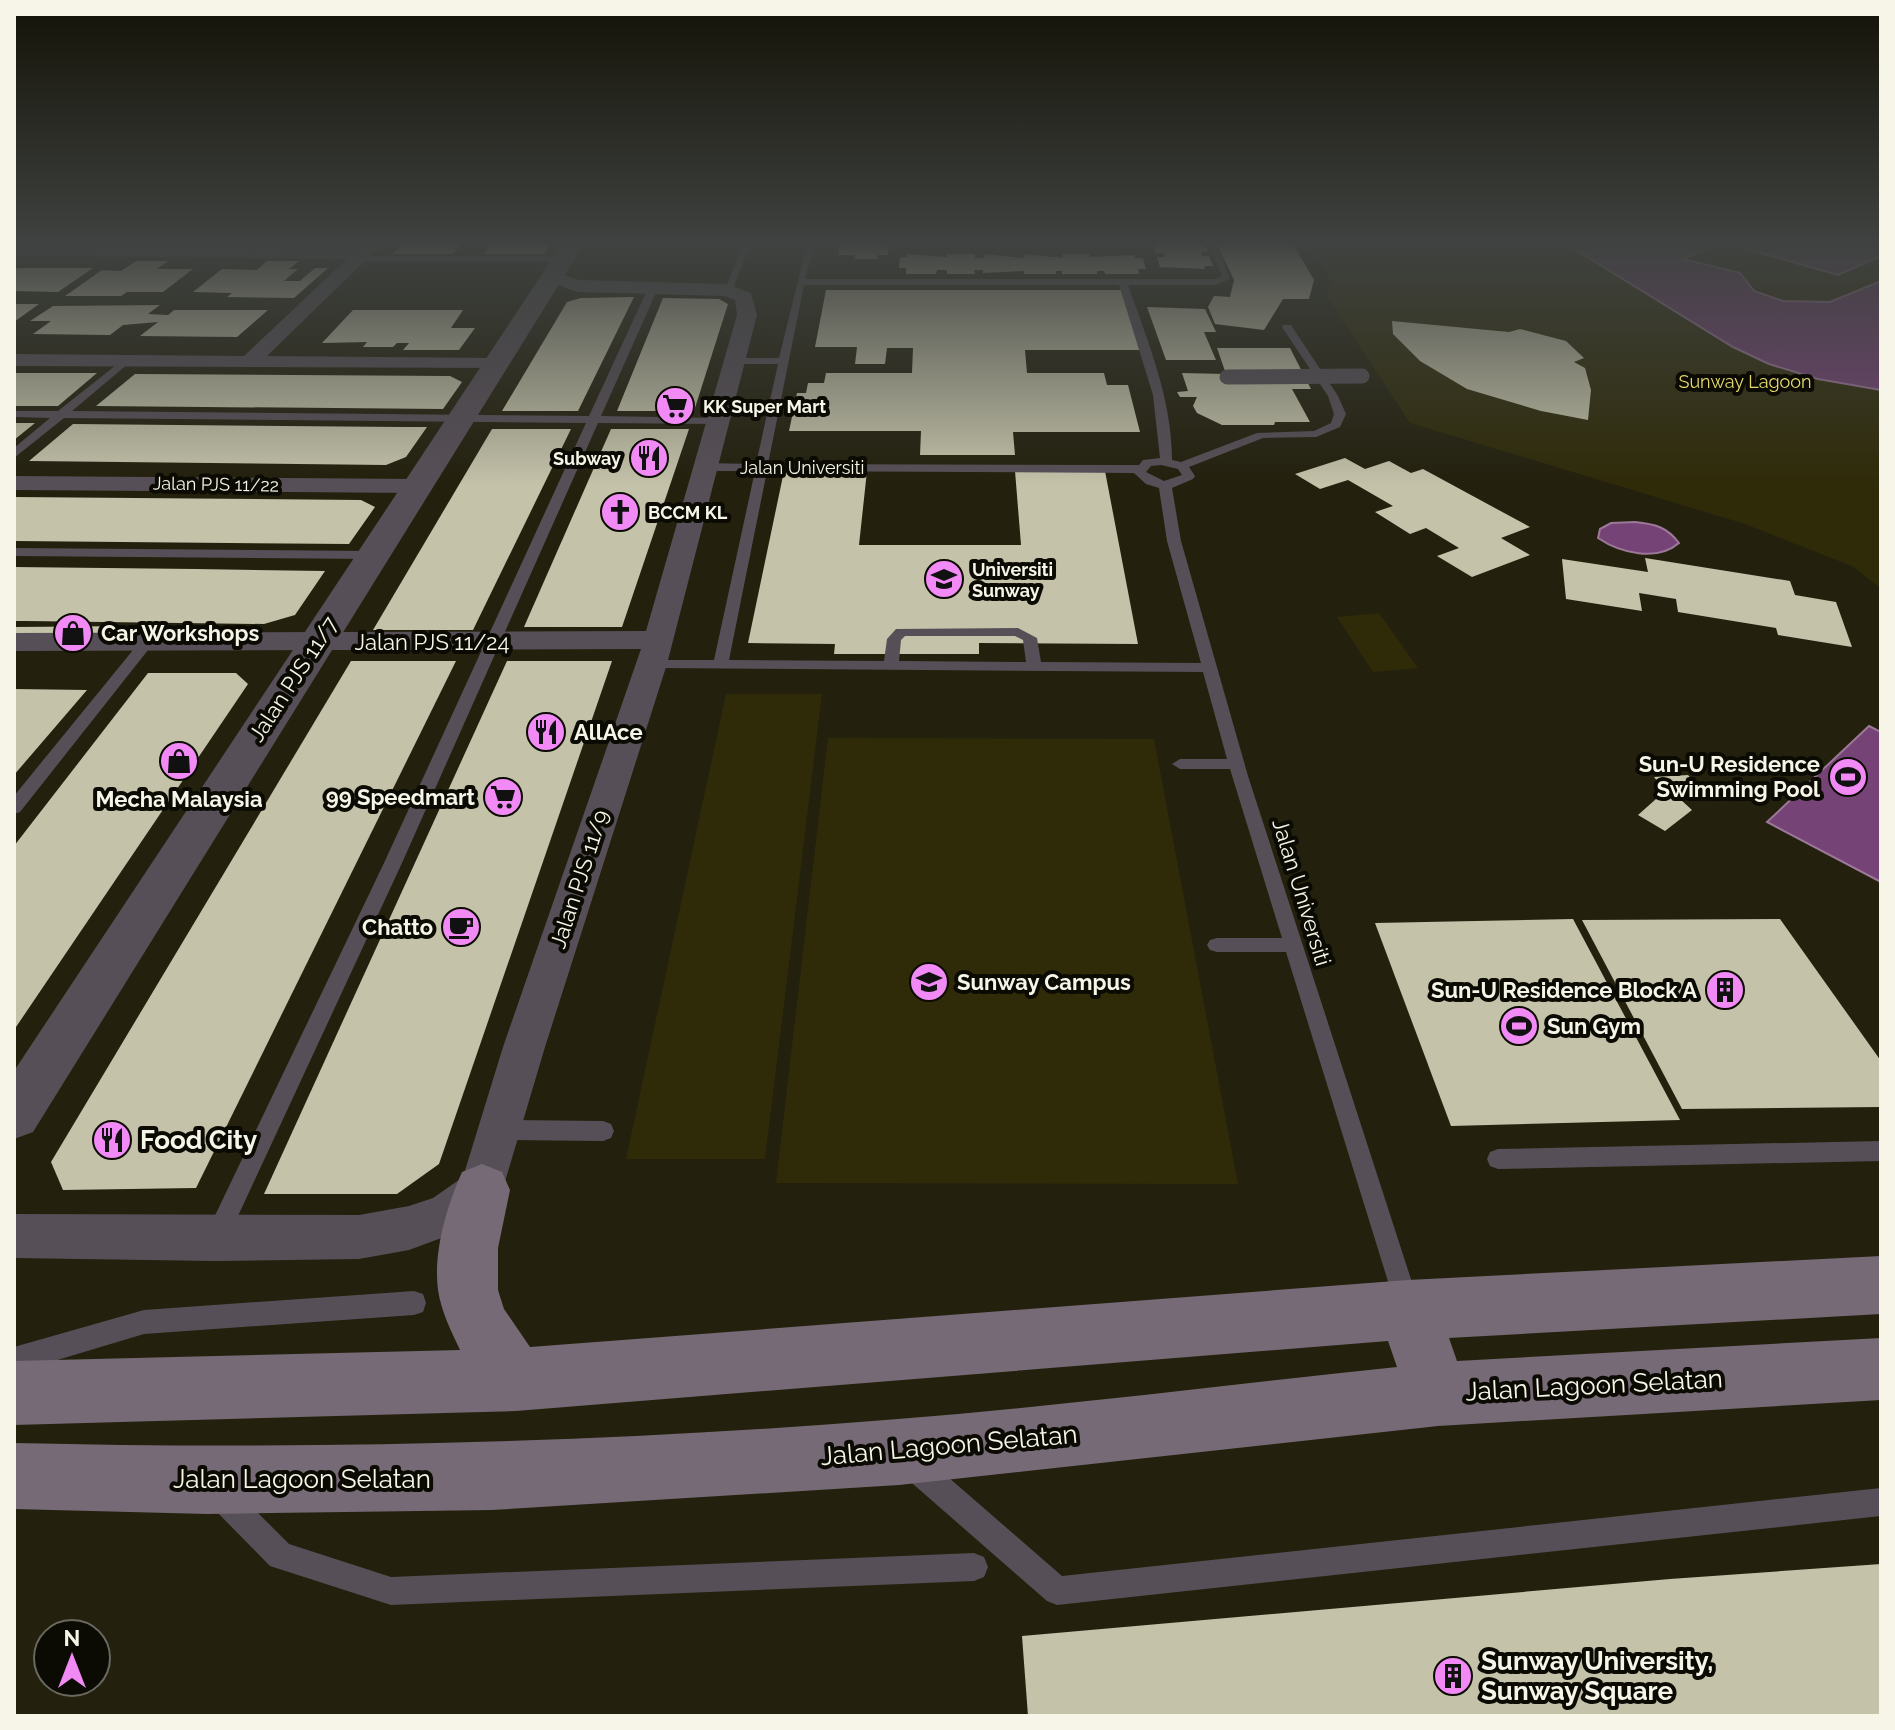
<svg xmlns="http://www.w3.org/2000/svg" width="1895" height="1730" font-family="Raleway,sans-serif">
<style>
.green{fill:#2f2b09}
.water{fill:#764377;stroke:#9c7899;stroke-width:2}
.building{fill:#c4c2a9}
.lines{fill:none;stroke-linecap:round;stroke-linejoin:round}
.service{fill:#574f57;fill-rule:evenodd}
.minor{fill:#574f57;fill-rule:evenodd}
.tertiary{fill:#574f57;fill-rule:evenodd}
.secondary{fill:#766a76;fill-rule:evenodd}
.pedestrian-bridge{stroke:#574f57;stroke-width:15}
.labels{text-anchor:middle;dominant-baseline:central;stroke-width:8;stroke-linejoin:round;paint-order:stroke}
.far-park-label{font-size:18px;fill:#e6da6d;stroke:#0b0a03}
.far-poi-label{font-size:18px;font-weight:bold;fill:#f6f5e8;stroke:#0b0a03;text-anchor:start}
.far-street-label{font-size:18px;fill:#f6f5e8;stroke:#0b0a03}
.poi-label{font-size:22px;font-weight:bold;fill:#f6f5e8;stroke:#0b0a03;text-anchor:start}
.street-label{font-size:22px;fill:#f6f5e8;stroke:#0b0a03}
.near-poi-label{font-size:26px;font-weight:bold;fill:#f6f5e8;stroke:#0b0a03;text-anchor:start}
.near-street-label{font-size:26px;fill:#f6f5e8;stroke:#0b0a03}
</style>
<rect width="100%" height="100%" fill="#23200d"/>
<g class="green">
<polygon points="1307,244 1881,244 1881,589 1854,567 1745,524 1410,423 1327,297 1332,281"/>
<polygon points="1379,613 1418,668 1373,672 1337,617"/>
<polygon points="726,694 822,694 765,1159 626,1159"/>
<polygon points="828,738 1154,739 1238,1184 776,1183"/>
</g>
<g class="water">
<polygon points="1566,244 1717,244 1683,259 1740,273 1754,291 1783,301 1830,302 1881,281 1881,390 1818,379 1769,364 1733,347"/>
<polygon points="1747,244 1881,244 1881,256 1838,275 1740,247"/>
<path d="M1635,522C1655,524 1667,527 1679,543C1657,562 1620,553 1598,538L1600,529L1611,523Z"/>
<polygon points="1869,726 1881,732 1881,882 1767,822"/>
</g>
<g class="building">
<polygon points="403,244 462,244 453,254 393,254"/>
<polygon points="491,244 551,244 544,254 483,254"/>
<polygon points="848,244 882,244 882,247 889,247 888,255 878,255 878,259 854,259 855,255 838,255 840,246"/>
<polygon points="1153,244 1205,244 1208,252 1201,252 1202,256 1209,256 1213,266 1204,266 1205,269 1160,267 1157,257 1165,257 1164,253 1156,253"/>
<polygon points="1217,244 1293,244 1314,280 1309,299 1283,299 1264,330 1215,324 1208,307 1214,296 1230,297 1234,280"/>
<polygon points="907,254 947,257 947,254 975,254 975,258 984,258 984,254 1024,258 1024,254 1063,258 1062,254 1089,254 1090,257 1134,255 1135,258 1143,258 1146,269 1138,269 1139,274 1105,274 1104,271 1097,271 1097,274 1062,274 1062,271 1056,271 1056,274 1024,274 1024,271 983,273 983,270 974,270 975,274 947,274 947,270 937,270 936,274 906,274 906,268 899,268 900,257 907,257"/>
<polygon points="136,261 168,261 157,269 193,269 163,292 127,292 121,296 65,296 102,270 121,271"/>
<polygon points="267,261 299,261 289,269 298,269 284,281 300,281 315,268 328,268 294,298 227,297 232,293 193,292 222,269 257,270"/>
<polygon points="17,268 93,268 58,292 14,291 14,270"/>
<polygon points="826,290 1123,290 1141,350 1025,350 1027,373 1104,373 1107,385 1128,385 1140,432 1013,432 1015,455 920,455 921,431 789,431 797,393 806,393 808,383 824,383 826,373 912,373 913,348 887,348 885,364 855,364 857,347 815,347"/>
<polygon points="634,297 578,411 502,411 567,302 581,298"/>
<polygon points="663,298 719,299 728,304 694,411 617,411"/>
<polygon points="14,304 39,304 14,322"/>
<polygon points="160,305 148,314 168,315 174,310 268,310 237,337 140,336 158,322 123,325 110,335 33,334 51,321 30,321 53,306"/>
<polygon points="1147,307 1205,309 1216,332 1204,332 1216,360 1166,360"/>
<polygon points="353,310 463,310 451,328 475,328 459,350 403,350 409,343 397,343 393,347 363,347 367,342 322,343"/>
<polygon points="1392,321 1509,332 1520,329 1566,341 1584,358 1574,362 1585,368 1591,390 1588,420 1541,411 1467,389 1420,361 1393,334"/>
<polygon points="1217,348 1290,348 1311,389 1292,389 1310,422 1275,422 1274,425 1222,425 1197,413 1193,406 1197,397 1180,397 1177,392 1188,391 1182,373 1226,374"/>
<polygon points="14,373 97,373 58,406 14,406"/>
<polygon points="135,374 450,376 462,382 443,409 96,406"/>
<polygon points="14,423 35,423 14,440"/>
<polygon points="73,424 403,427 427,427 406,457 386,465 29,461"/>
<polygon points="492,429 571,429 473,630 373,630"/>
<polygon points="611,429 689,429 622,627 524,627"/>
<polygon points="1345,458 1365,469 1389,461 1411,473 1423,469 1530,527 1501,538 1530,555 1472,577 1437,556 1459,548 1426,528 1410,534 1375,512 1393,506 1348,480 1320,489 1295,474"/>
<polygon points="784,471 867,471 859,545 1021,545 1015,471 1105,471 1138,644 979,643 979,654 834,654 835,644 748,643"/>
<polygon points="14,497 361,500 375,507 349,544 14,541"/>
<polygon points="1645,558 1790,581 1795,595 1836,602 1852,647 1778,635 1776,628 1678,612 1676,599 1639,593 1642,611 1566,599 1562,559 1648,572"/>
<polygon points="14,567 196,569 325,571 295,615 264,624 26,621 14,621"/>
<polygon points="137,626 128,638 14,639 14,627"/>
<polygon points="351,661 456,661 196,1188 63,1190 51,1162"/>
<polygon points="507,661 612,661 439,1164 397,1194 264,1194"/>
<polygon points="148,673 236,673 248,684 14,1030 14,846"/>
<polygon points="14,689 87,690 14,775"/>
<polygon points="1688,775 1706,796 1680,799 1692,810 1665,831 1638,815 1665,791 1654,777"/>
<polygon points="1573,919 1680,1120 1451,1126 1375,923"/>
<polygon points="1780,919 1881,1061 1881,1107 1682,1109 1582,920"/>
<polygon points="1881,1564 1881,1716 1028,1716 1022,1636 1670,1579"/>
</g>
<g class="lines">
<g class="service">
<polygon points="743,244 751,244 732,290 724,292"/>
<path d="M807,244H815L805,279H1215L1222,276L1208,244H1216L1230,279L1216,285H1128C1148,342 1172,399 1172,460L1181,462L1257,433L1314,431L1331,423L1334,414L1328,396L1282,327L1283,325H1291L1338,396L1346,414L1340,427L1316,437L1263,438L1189,467L1195,476L1193,479L1172,488L1181,541L1248,776L1419,1304L1416,1313L1407,1316L1398,1313L1395,1304L1286,952H1217L1210,950L1207,945L1210,940L1217,938H1282L1230,769H1180L1172,764L1180,759H1227L1203,672L652,668L645,664L652,660H714L755,471H705L699,467L705,463L756,464L778,364H734L729,361L734,358H779ZM804,285H1119L1153,395L1160,458L1143,460L1139,465L768,464ZM1161,465L1178,469L1182,475L1164,481L1146,472L1151,466ZM767,471L1134,473L1146,484L1159,488L1167,541L1201,663L1041,662L1037,638L1018,628L896,629L887,639L884,661L729,660ZM905,636H1015L1023,640L1026,662L899,661L901,640Z"/>
<polygon points="357,256 562,256 566,259 562,262 354,261"/>
<polygon points="654,283 659,286 601,416 718,418 724,421 718,424 598,423 402,863 225,1244 217,1247 209,1244 205,1236 209,1228 384,863 586,423 64,418 14,458 14,448 50,418 14,417 14,411 58,411 125,358 130,361 129,363 72,411 589,416 649,286"/>
<polygon points="14,548 373,551 380,555 373,559 14,556"/>
<polygon points="147,638 152,639 152,645 20,812 14,814 14,796 142,639"/>
<polygon points="499,1120 603,1121 611,1124 614,1131 611,1138 603,1141 499,1140 491,1137 488,1130 491,1123"/>
<polygon points="1881,1141 1881,1161 1498,1169 1490,1166 1487,1159 1490,1152 1498,1149"/>
<polygon points="414,1291 423,1294 426,1303 423,1312 414,1315 144,1334 14,1373 14,1347 144,1310"/>
<polygon points="915,1453 925,1457 1062,1576 1881,1488 1881,1516 1057,1605 1047,1601 905,1477 901,1467 905,1457"/>
<polygon points="223,1484 233,1488 289,1544 391,1577 974,1553 984,1557 988,1567 984,1577 974,1581 391,1605 270,1566 213,1508 209,1498 213,1488"/>
</g>
<g class="minor">
<polygon points="363,244 381,245 267,356 496,358 506,364 503,368 14,366 14,354 244,356 347,259 14,255 14,245 358,249"/>
<polygon points="551,271 579,280 727,284 751,293 757,315 667,664 545,1047 498,1205 463,1230 409,1250 359,1259 215,1261 14,1258 14,1214 359,1215 409,1206 433,1198 463,1177 503,1047 641,649 14,651 14,633 646,631 737,315 735,300 724,296 577,292 545,280 542,276"/>
<polygon points="14,476 417,479 426,481 429,486 426,491 417,493 14,490"/>
</g>
<polygon class="tertiary" points="562,244 584,244 33,1132 14,1139 14,1071"/>
<path class="secondary" d="M482,1164L502,1172L510,1190L498,1248V1290L504,1309L530,1347L1408,1280L1881,1256V1314L1449,1338L1457,1361L1881,1338V1400L1438,1426L899,1485L492,1510L207,1514L14,1509V1443C309,1450 604,1443 898,1419C1065,1406 1231,1384 1397,1367L1388,1341L516,1411L14,1425V1361L460,1350C451,1331 441,1311 438,1290C433,1252 447,1206 462,1172Z"/>
<polyline class="pedestrian-bridge" points="1227,377 1362,376"/>
</g>
<linearGradient id="sky" x2="0" y2="1"><stop stop-color="#131207"/><stop offset="0.5" stop-color="#3f4240"/><stop offset="1" stop-color="#3f4240" stop-opacity="0"/></linearGradient>
<rect width="1895" height="486" fill="url(#sky)"/>
<defs>
<g id="supermarket-disc" transform="scale(2)"><circle r="9.5" fill="#f18af4" stroke="#0b0a03"/><path d="M-6-5.5h2.5l.6 2H6L4.5 2H-2.5L-4.4-4H-6ZM-1.5 3.2a1.3 1.3 0 1 0 .1 0ZM3 3.2a1.3 1.3 0 1 0 .1 0Z" fill="#111"/></g>
<g id="restaurant-disc" transform="scale(2)"><circle r="9.5" fill="#f18af4" stroke="#0b0a03"/><path d="M-5-6h1v4h1v-4h1v4h1v-4h1v5L-1.5 .5V6h-2V.5L-5-1ZM5-6V6H3V1.5H1.5Q1.5-4 5-6Z" fill="#111"/></g>
<g id="church-disc" transform="scale(2)"><circle r="9.5" fill="#f18af4" stroke="#0b0a03"/><path d="M-1.2-6h2.4v3.5h3.3v2.4h-3.3V6h-2.4V-.1h-3.3v-2.4h3.3Z" fill="#111"/></g>
<g id="university-disc" transform="scale(2)"><circle r="9.5" fill="#f18af4" stroke="#0b0a03"/><path d="M0-5L7-2L0 1L-7-2ZM-4 1L0 2.5L4 1V4Q0 6-4 4Z" fill="#111"/></g>
<g id="shop-disc" transform="scale(2)"><circle r="9.5" fill="#f18af4" stroke="#0b0a03"/><path d="M-5-2.5h2.3a2.7 3.5 0 0 1 5.4 0H5L5.5 6h-11ZM-1.5-2.5h3a1.5 2.3 0 0 0-3 0Z" fill="#111"/></g>
<g id="stadium-disc" transform="scale(2)"><circle r="9.5" fill="#f18af4" stroke="#0b0a03"/><path d="M0-5a6.5 5 0 1 0 0 10a6.5 5 0 1 0 0-10ZM-3.5-1.8h7v3.6h-7Z" fill="#111"/></g>
<g id="cafe-disc" transform="scale(2)"><circle r="9.5" fill="#f18af4" stroke="#0b0a03"/><path d="M-5.5-4.5H6V0H3Q3 3.5 0 3.5H-2.5Q-5.5 3.5-5.5 0ZM3-3.2v2h1.7v-2ZM-6 4.5H4V6H-6Z" fill="#111"/></g>
<g id="building-disc" transform="scale(2)"><circle r="9.5" fill="#f18af4" stroke="#0b0a03"/><path d="M-4-6H4V6H1V3H-1V6H-4ZM-2.5-4.3h1.7v1.8h-1.7ZM.8-4.3h1.7v1.8H.8ZM-2.5-1h1.7V.8h-1.7ZM.8-1h1.7V.8H.8Z" fill="#111"/></g>
</defs>
<g fill-rule="evenodd">
<use href="#supermarket-disc" x="675" y="406"/>
<use href="#restaurant-disc" x="649" y="458"/>
<use href="#church-disc" x="620" y="512"/>
<use href="#university-disc" x="944" y="579"/>
<use href="#shop-disc" x="73" y="633"/>
<use href="#restaurant-disc" x="546" y="732"/>
<use href="#shop-disc" x="179" y="761"/>
<use href="#stadium-disc" x="1848" y="777"/>
<use href="#supermarket-disc" x="503" y="797"/>
<use href="#cafe-disc" x="461" y="927"/>
<use href="#university-disc" x="929" y="982"/>
<use href="#building-disc" x="1725" y="990"/>
<use href="#stadium-disc" x="1519" y="1026"/>
<use href="#restaurant-disc" x="112" y="1140"/>
<use href="#building-disc" x="1453" y="1676"/>
</g>
<g class="labels">
<g class="far-park-label">
<text x="1745" y="381">Sunway Lagoon</text>
</g>
<g class="far-poi-label">
<text x="703" y="406">KK Super Mart</text>
<text x="621" y="458" text-anchor="end">Subway</text>
<text x="648" y="512">BCCM KL</text>
<text x="972" y="569">Universiti<tspan x="972" dy="21">Sunway</tspan></text>
</g>
<g class="far-street-label">
<text x="802" y="467">Jalan Universiti</text>
<text transform="translate(216 484) rotate(1)">Jalan PJS 11/22</text>
</g>
<g class="poi-label">
<text x="101" y="633">Car Workshops</text>
<text x="574" y="732">AllAce</text>
<text x="1820" y="764" text-anchor="end">Sun-U Residence<tspan x="1820" dy="25">Swimming Pool</tspan></text>
<text x="475" y="797" text-anchor="end">99 Speedmart</text>
<text x="179" y="799" text-anchor="middle">Mecha Malaysia</text>
<text x="433" y="927" text-anchor="end">Chatto</text>
<text x="957" y="982">Sunway Campus</text>
<text x="1697" y="990" text-anchor="end">Sun-U Residence Block A</text>
<text x="1547" y="1026">Sun Gym</text>
</g>
<g class="street-label">
<text x="432" y="642">Jalan PJS 11/24</text>
<text transform="translate(293 679) rotate(-57)">Jalan PJS 11/7</text>
<text transform="translate(579 879) rotate(-72)">Jalan PJS 11/9</text>
<text transform="translate(1302 892) rotate(73)">Jalan Universiti</text>
</g>
<g class="near-poi-label">
<text x="140" y="1140">Food City</text>
<text x="1481" y="1661">Sunway University,<tspan x="1481" dy="30">Sunway Square</tspan></text>
</g>
<g class="near-street-label">
<text transform="translate(1594 1385) rotate(-3)">Jalan Lagoon Selatan</text>
<text transform="translate(949 1445) rotate(-5)">Jalan Lagoon Selatan</text>
<text x="302" y="1479">Jalan Lagoon Selatan</text>
</g>
</g>
<rect width="1895" height="1730" fill="none" stroke="#f6f5e8" stroke-width="32"/>
<g transform="translate(72 1658)"><circle r="38" fill="#0b0a03" stroke="#69685f" stroke-width="2"/>
<path d="M0-6L14 30L0 20L-14 30Z" fill="#f18af4"/>
<text y="-12" font-size="22" font-weight="bold" text-anchor="middle" fill="#f6f5e8">N</text>
</g>
</svg>
